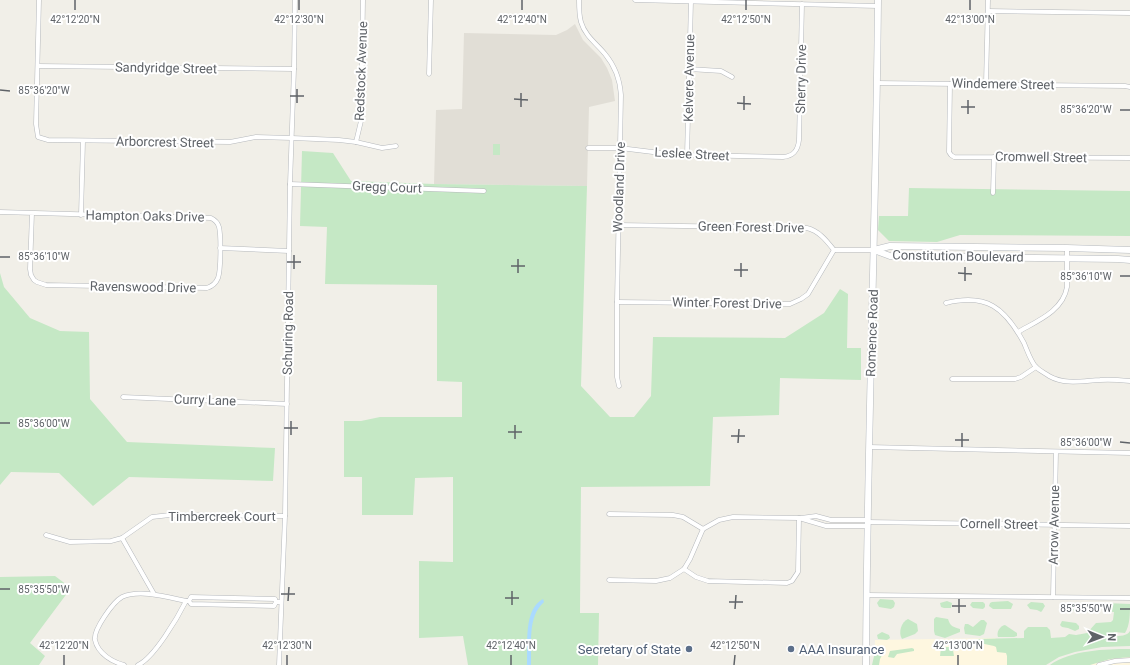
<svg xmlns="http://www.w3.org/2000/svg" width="1130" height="665" font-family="Roboto,sans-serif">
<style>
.commercial{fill:#fef7e0}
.education{fill:#e1ded6}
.green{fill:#c5e8c5}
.water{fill:#aadaff}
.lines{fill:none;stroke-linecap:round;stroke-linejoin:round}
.street-casing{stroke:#b5b8bc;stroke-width:5}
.secondary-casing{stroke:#b6babf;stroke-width:7}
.street{stroke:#fff;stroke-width:4}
.secondary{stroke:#fff;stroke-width:6}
.ticks{fill:none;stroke:#5f6368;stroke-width:1.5}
.service-dot{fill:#5c6f8a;stroke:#fff;stroke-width:1.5}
.labels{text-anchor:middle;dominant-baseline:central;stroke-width:4;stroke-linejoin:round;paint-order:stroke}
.street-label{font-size:13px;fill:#5f6368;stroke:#fff}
.service-label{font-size:13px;fill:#4e5e75;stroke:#fff;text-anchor:end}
.ticks-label{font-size:10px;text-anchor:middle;fill:#5f6368;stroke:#fff;stroke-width:4;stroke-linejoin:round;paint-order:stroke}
</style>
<rect width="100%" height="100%" fill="#f1efe8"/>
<g class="commercial">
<polygon points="995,638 1031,665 874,665 875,640"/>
<polygon points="1130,655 1130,665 1077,665"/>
</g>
<polygon class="education" points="575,24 583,40 601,58 607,68 612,80 615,101 589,107 587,186 434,184 436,110 462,109 464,33 556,35 567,30"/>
<g class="green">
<rect x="493" y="144" width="7" height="11"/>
<polygon points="302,151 333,153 351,181 434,184 587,186 581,386 610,417 634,417 651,396 653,337 785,338 824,313 840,289 848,294 847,348 861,348 861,380 780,378 779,415 713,417 710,486 581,487 580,613 599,613 598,665 468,665 463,636 419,638 419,561 453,562 453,477 415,478 413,515 362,515 362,477 344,477 344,421 361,421 380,417 462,417 462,382 437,381 437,285 325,284 327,227 300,226"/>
<polygon points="909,188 1130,191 1130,236 960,235 937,242 889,241 878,230 879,216 908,216"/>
<polygon points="0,273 4,287 30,318 60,331 89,332 90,399 127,442 275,448 273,481 129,477 93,506 59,473 11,472 0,485"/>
<polygon points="55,576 71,588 30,643 45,656 39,665 0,665 0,577"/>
<polygon points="880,599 893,600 895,603 894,607 891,609 879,607 877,603"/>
<polygon points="947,601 952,603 951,608 944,608 941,607 940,603"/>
<polygon points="1008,601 1013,604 1011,609 993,609 989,606 990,603 992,602"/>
<polygon points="972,602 983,602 985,604 985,607 983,609 973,608 970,605"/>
<polygon points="1031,602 1043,603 1045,606 1042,611 1041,612 1037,610 1030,609 1027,605"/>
<polygon points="1068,603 1086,603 1091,604 1092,607 1090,612 1083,613 1067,609 1065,606"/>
<path d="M1105,603L1130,604C1130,613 1130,626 1125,633L1114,632L1113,634L1114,636C1120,636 1127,636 1130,631V646L1102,647L1075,652L1059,657L1046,665H1007V656L1006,653L997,652L996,647L994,646L975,642V639L1024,638V631L1028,627H1047L1050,630L1051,638L1065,637L1069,634L1076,635L1087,633L1096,623L1111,622L1113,620L1114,612L1104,611L1101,608L1102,604Z"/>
<path d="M936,617L948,619C950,626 953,627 960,629V632L945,638L935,635L934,631V619Z"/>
<path d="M908,619L917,624L918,631L915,634L902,639C898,633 901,622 908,619Z"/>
<polygon points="981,620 984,620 987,623 984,634 980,636 965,634 964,628 965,624 968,624 973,627"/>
<polygon points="1062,621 1076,623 1079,626 1079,629 1075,631 1068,628 1062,627 1060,625"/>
<path d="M1005,625L1017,633V636L1014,637H998C996,632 1000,626 1005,625Z"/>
<polygon points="882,632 889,635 890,638 887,640 878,639 877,635"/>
<polygon points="941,647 951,647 953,650 954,656 940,656"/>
<polygon points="912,648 914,649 914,651 897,654 894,658 888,657 890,651"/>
<path d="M1130,649V657L1110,659L1090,665H1050C1071,650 1105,649 1130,649Z"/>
<polygon points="879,650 882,651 883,653 880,659 879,665 872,665 875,652"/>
</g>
<path class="water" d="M543,599L544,602C527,617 532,644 531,665H527C528,646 523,609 543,599Z"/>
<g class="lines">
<g class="street-casing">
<g id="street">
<polyline points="39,0 36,124 38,137 48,140 230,142 256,137 292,138 339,140 356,142 382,148 396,146"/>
<path d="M579,0C579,7 579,15 581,22C585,36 597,44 605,54C615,66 620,80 621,95L617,302V377L619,386"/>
<polyline points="635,0 878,6"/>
<polyline points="988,11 1130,13"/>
<polyline points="38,66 294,69"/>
<polyline points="689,69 721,71 732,77"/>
<polyline points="429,74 431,0"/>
<polyline points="877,83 1125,86 1130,87"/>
<polyline points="950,84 949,152 951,155 954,157 1130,158"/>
<polyline points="986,84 988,0"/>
<polyline points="356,142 361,121 363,0"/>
<path d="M588,148H620L669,154L687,155L783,157C794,156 798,150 799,140L802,4"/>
<polyline points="687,155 691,1"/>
<polyline points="290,184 484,191"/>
<polyline points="993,193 994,157"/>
<path d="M0,212L211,218C215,220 218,223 219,227C221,235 221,270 218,278C216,283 213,286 207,288L46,285L37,282L34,280L31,275L30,269L32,213"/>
<polyline points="81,215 83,141"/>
<path d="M618,225L807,228C819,231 826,240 834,250H874"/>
<polyline points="220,248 289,251"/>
<polyline points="617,302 790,304 801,299 808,294 834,250"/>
<path d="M946,303C987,293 1005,308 1024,343C1027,350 1031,362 1036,367C1040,371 1045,373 1049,376C1065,385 1082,381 1100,380C1110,379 1120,380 1130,381"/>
<path d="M1018,332C1037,321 1063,311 1067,287V248"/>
<polyline points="952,379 1015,379 1021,377 1036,367"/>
<polyline points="123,397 287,404"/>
<polyline points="869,447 1130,453"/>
<polyline points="609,514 673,515 683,517 703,529"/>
<polyline points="801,518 816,516 831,520 867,520"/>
<polyline points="867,522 1130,526"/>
<polyline points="46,535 70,542 111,541 122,538 152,517 170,515 285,516"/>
<polyline points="122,538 154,594"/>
<polyline points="684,569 696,577 708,581 787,583 792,581 798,572 799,518"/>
<polyline points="609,580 656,581 670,578 684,569 690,559 703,529 719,520 733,517 799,518 826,526 867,526"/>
<polyline points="867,595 1130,598"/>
<polyline points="1053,597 1056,452"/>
<polyline points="187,601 189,601 191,604 274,606 276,602"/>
<polyline points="189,601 191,597 275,599 276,602 281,602"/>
<path d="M124,665C113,662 98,654 95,640C93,630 113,602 122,597C140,589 167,597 186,601C178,617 154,658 138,665"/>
<polyline points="279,665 285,516 290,184 294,69 295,0"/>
<polyline points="1099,665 1115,661 1130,660"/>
</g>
</g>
<g class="secondary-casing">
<g id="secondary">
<polyline points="874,250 890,256 1118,259 1130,260"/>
<polyline points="874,250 890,246 1067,248 1130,250"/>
<path d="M866,665C867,443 876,222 878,0"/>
</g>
</g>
<use href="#street" class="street"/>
<use href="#secondary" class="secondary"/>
</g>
<path class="ticks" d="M75,10V0M299,10V0M522,10V0M746,10V0M970,10V0M0,90L10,91M290,96H304M514,99L528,100M297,103V89M737,103L751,104M521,107V93M961,107H975M744,110V96M1120,110H1130M968,114V100M0,257H10M287,262H301M511,266H525M294,269V255M734,270H748M518,273V259M958,273L972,274M1120,276H1130M741,277V263M965,281V267M0,423H10M284,428H298M508,432H522M291,435V421M731,436H745M515,439V425M955,440H969M1120,442L1130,443M738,443L739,429M962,447V433M0,589H10M281,594H295M505,598H519M288,601L289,587M729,602H743M512,605V591M952,606H966M735,609L736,595M1120,609H1130M959,613V599M64,665V655M287,665V655M511,665V655M734,665L735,655M958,665V655"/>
<g class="service-dot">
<circle cx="689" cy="649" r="4"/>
<circle cx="791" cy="649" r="4"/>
</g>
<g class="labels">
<g class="street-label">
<text transform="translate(166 68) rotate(1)">Sandyridge Street</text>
<text transform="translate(361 71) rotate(-88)">Redstock Avenue</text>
<text transform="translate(689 78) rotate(-89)">Kelvere Avenue</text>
<text transform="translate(801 79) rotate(-89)">Sherry Drive</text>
<text transform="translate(1003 84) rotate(1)">Windemere Street</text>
<text transform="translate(165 142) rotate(1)">Arborcrest Street</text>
<text transform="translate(692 154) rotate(3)">Leslee Street</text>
<text transform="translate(1041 157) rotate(1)">Cromwell Street</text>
<text transform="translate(387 187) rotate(2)">Gregg Court</text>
<text transform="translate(619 187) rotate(-88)">Woodland Drive</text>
<text transform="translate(145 216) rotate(1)">Hampton Oaks Drive</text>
<text transform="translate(751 227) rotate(1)">Green Forest Drive</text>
<text transform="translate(958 256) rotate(1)">Constitution Boulevard</text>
<text transform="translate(143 287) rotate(1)">Ravenswood Drive</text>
<text transform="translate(727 303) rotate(1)">Winter Forest Drive</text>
<text transform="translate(288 333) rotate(-89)">Schuring Road</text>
<text transform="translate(872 333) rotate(-88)">Romence Road</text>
<text transform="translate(205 400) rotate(2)">Curry Lane</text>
<text x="222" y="516">Timbercreek Court</text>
<text transform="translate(999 524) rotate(1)">Cornell Street</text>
<text transform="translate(1054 525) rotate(-89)">Arrow Avenue</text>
</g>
<g class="service-label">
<text x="681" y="649">Secretary of State</text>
<text x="799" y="649" text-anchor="start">AAA Insurance</text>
</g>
</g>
<g class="ticks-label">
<text x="75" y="23">42°12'20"N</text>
<text x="299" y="23">42°12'30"N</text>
<text x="522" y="23">42°12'40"N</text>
<text x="746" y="23">42°12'50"N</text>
<text x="970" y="23">42°13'00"N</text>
<text x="44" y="94">85°36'20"W</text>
<text x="1086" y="113">85°36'20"W</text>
<text x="44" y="260">85°36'10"W</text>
<text x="1086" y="280">85°36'10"W</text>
<text x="44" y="427">85°36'00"W</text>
<text x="1086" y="446">85°36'00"W</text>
<text x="44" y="593">85°35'50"W</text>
<text x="1086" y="612">85°35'50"W</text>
<text x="64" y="649">42°12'20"N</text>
<text x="287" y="649">42°12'30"N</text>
<text x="511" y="649">42°12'40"N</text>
<text x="735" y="649">42°12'50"N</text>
<text x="958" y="649">42°13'00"N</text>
</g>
<g transform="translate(1102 637) rotate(91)" stroke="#ffffff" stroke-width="3" paint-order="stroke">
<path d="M0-3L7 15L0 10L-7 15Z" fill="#5f6368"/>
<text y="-6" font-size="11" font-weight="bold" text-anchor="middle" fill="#5f6368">N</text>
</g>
</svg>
